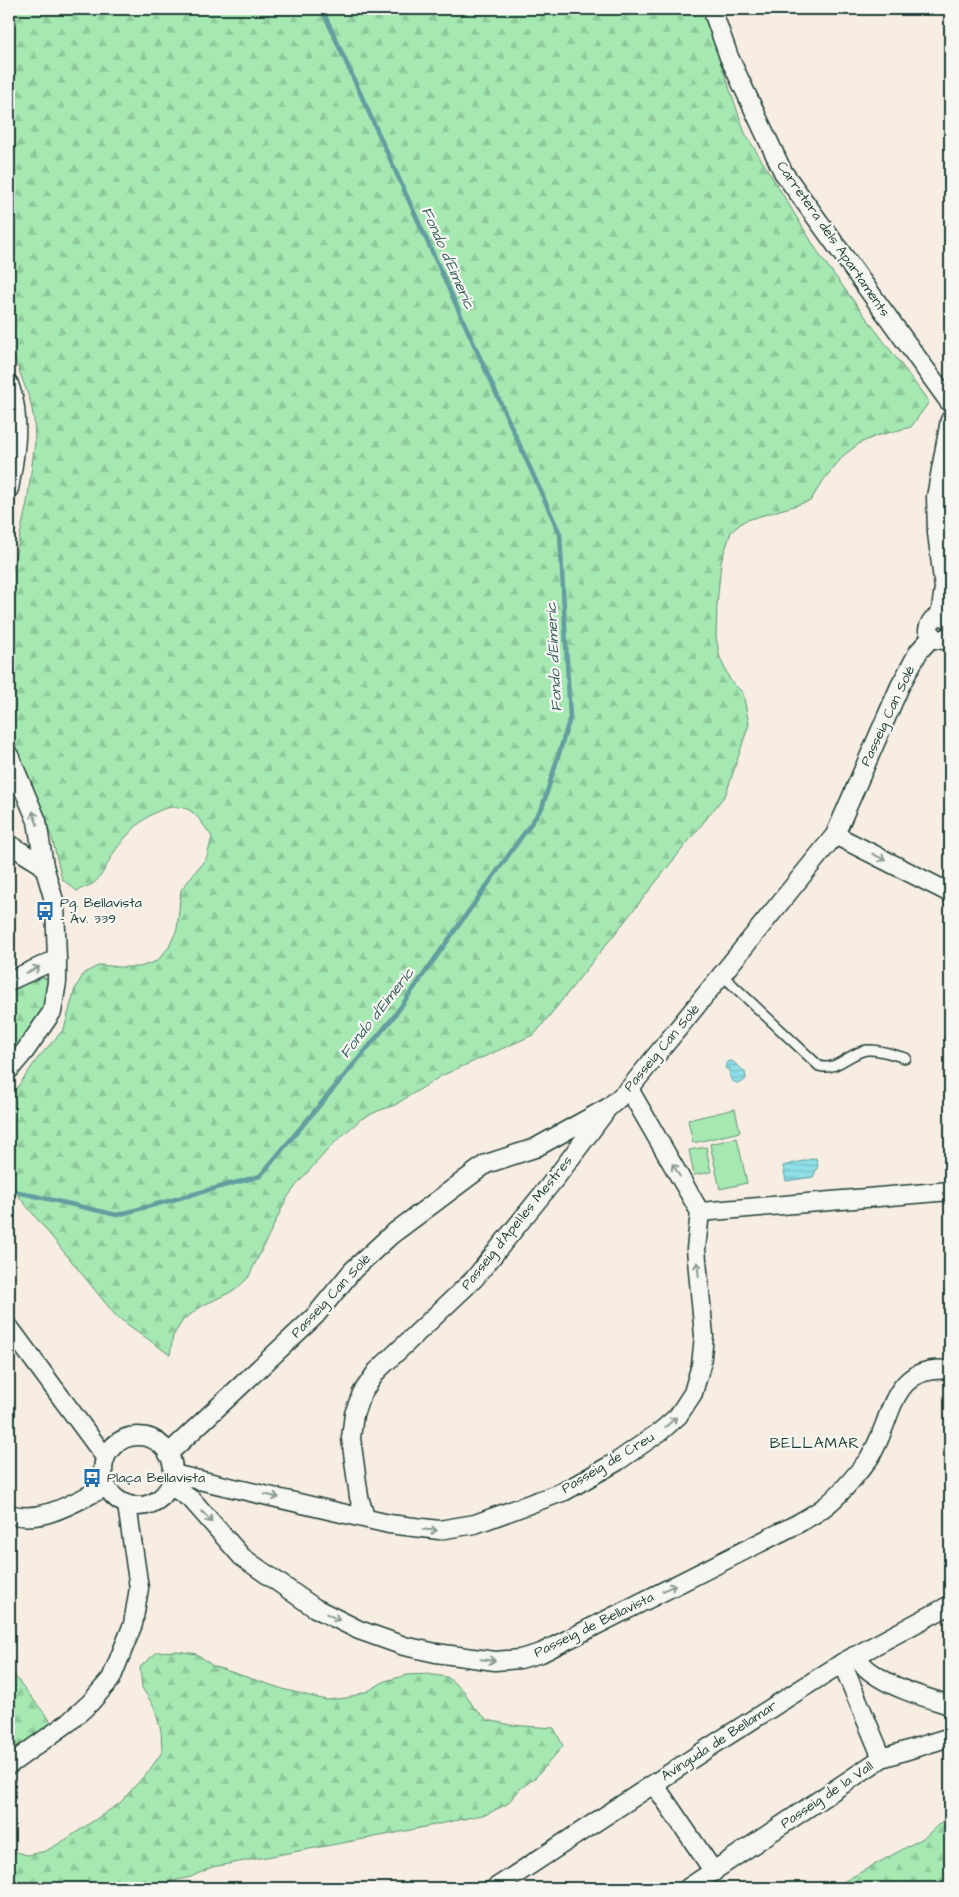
<svg xmlns="http://www.w3.org/2000/svg" width="959" height="1897" font-family="'Architects Daughter',sans-serif">
<style>
.forest{fill:url(#forest-firs);stroke:#629273}
.park{fill:#a5e8b2;stroke:#629273}
.water{fill:url(#water-rules);stroke:#629e9f}
.lines{fill:none;stroke-linecap:round;stroke-linejoin:round}
.stream{stroke:#629e9f;stroke-width:4.5}
.lane-casing{stroke:#1f3d34;stroke-width:12}
.street-casing{stroke:#1f3d34;stroke-width:21}
.lane{stroke:#f6f6f2;stroke-width:9}
.street{stroke:#f6f6f2;stroke-width:18}
.oneway{stroke:#8a9a93}
.labels{text-anchor:middle;dominant-baseline:central;stroke-width:4.5;stroke-linejoin:round;paint-order:stroke}
.street-label{font-size:14px;fill:#1f3d34;stroke:#f6f6f2}
.poi-label{font-size:14px;fill:#1f3d34;stroke:#f6f6f2;text-anchor:start}
.water-label{font-size:15px;font-style:italic;fill:#355d58;stroke:#f6f6f2}
.neighbourhood-label{font-size:15px;letter-spacing:1px;fill:#1f3d34;stroke:#f6f6f2}
</style>
<defs>
<pattern id="forest-firs" width="22" height="20" patternUnits="userSpaceOnUse" patternTransform="scale(1.25)"><rect width="22" height="20" fill="#a5e8b2"/><path d="M5 1l3.5 6h-7zM16 11l3.5 6h-7z" fill="#8ec89a"/></pattern>
<pattern id="water-rules" width="6" height="5" patternUnits="userSpaceOnUse" patternTransform="scale(1.25)"><rect width="6" height="5" fill="#8edfe7"/><path d="M0 2.5h6" fill="none" stroke="#7ac0c7"/></pattern>
</defs>
<rect width="100%" height="100%" fill="#f7ede3"/>
<filter id="ink" filterUnits="userSpaceOnUse"><feTurbulence type="fractalNoise" baseFrequency=".02" numOctaves="2"/><feDisplacementMap in="SourceGraphic" scale="10" xChannelSelector="R" yChannelSelector="G"/><feConvolveMatrix kernelMatrix="1 2 1 2 8 2 1 2 1" color-interpolation-filters="sRGB"/></filter>
<g filter="url(#ink)">
<g class="forest">
<path d="M9,9H702L745,133L821,257L929,402L911,427L876,436L860,443L844,455L825,478L810,501L744,521L731,532L721,562L717,605L716,637L720,658L730,680L743,693L749,724L726,794L535,1034L441,1076L395,1105L378,1111L361,1119L333,1144L298,1183L287,1198L248,1278L235,1290L202,1306L183,1320L173,1336L170,1355L116,1316L12,1188H9V1099L38,1058L64,1029L75,989L84,973L100,965L119,967H140L157,961L169,947L177,929L181,890L207,857L212,837C206,829 197,813 187,809C158,798 127,833 113,854C107,864 103,875 94,883C90,886 82,888 77,891L62,879L52,838L9,730V586L27,503L35,442L34,419L30,400L9,343Z"/>
<polygon points="38,975 49,980 46,1009 9,1060 9,990 17,989"/>
<polygon points="177,1651 197,1654 213,1666 286,1690 326,1700 347,1698 368,1691 385,1681 407,1675 427,1674 447,1677 464,1691 474,1708 488,1720 510,1725 554,1728 563,1746 536,1777 520,1789 507,1804 487,1814 391,1834 212,1867 191,1877 168,1882 120,1888 9,1888 9,1850 27,1855 46,1851 65,1840 120,1803 151,1768 162,1752 161,1731 154,1706 142,1688 140,1667 157,1652"/>
<polygon points="9,1669 53,1724 9,1755"/>
<polygon points="950,1814 950,1888 832,1888 925,1837"/>
</g>
<g class="park">
<polygon points="735,1109 740,1132 693,1143 688,1120"/>
<polygon points="737,1138 747,1183 720,1189 710,1144"/>
<polygon points="706,1147 711,1172 694,1175 689,1150"/>
</g>
<g class="water">
<path d="M732,1061L745,1072L746,1079L741,1083C731,1084 728,1077 730,1068L726,1069L725,1068L728,1062Z"/>
<polygon points="816,1158 818,1166 813,1177 786,1181 783,1166"/>
</g>
<g class="lines">
<polyline class="stream" points="9,1190 117,1215 260,1176 392,1019 542,808 570,718 560,534 322,9"/>
<g class="lane-casing">
<path id="lane" d="M722,975L819,1066C836,1072 850,1052 867,1050C880,1049 894,1055 906,1058"/>
</g>
<g class="street-casing">
<g id="street">
<polyline points="712,9 729,57 783,172 950,403"/>
<path d="M9,384C22,417 15,455 9,489"/>
<polyline points="940,616 944,588 937,533 936,497 950,420"/>
<path d="M950,620C939,612 930,618 928,630L936,639L944,640L950,635"/>
<polyline points="9,755 37,821 44,866 55,904 57,959 57,982 52,1012 25,1051 9,1070"/>
<polyline points="835,835 950,893"/>
<polyline points="9,844 44,866"/>
<polyline points="9,981 57,959"/>
<polyline points="629,1089 700,1212"/>
<polyline points="700,1212 950,1191"/>
<polyline points="9,1327 105,1457"/>
<circle cx="138" cy="1471" r="35"/>
<polyline points="168,1454 315,1316 353,1270 391,1235 486,1164 535,1148 609,1107 629,1089 835,835 900,686 919,651 932,637"/>
<polyline points="173,1474 389,1524 439,1530 475,1524 565,1491 618,1461 661,1431 678,1416 693,1393 701,1365 704,1336 696,1249 700,1212"/>
<path d="M170,1485L192,1500L242,1557L315,1608L359,1630L404,1646L436,1653L495,1661L520,1659L541,1653L797,1524C806,1519 815,1514 823,1508C839,1497 856,1475 868,1460C894,1423 887,1364 950,1370"/>
<path d="M9,1514C44,1524 75,1501 106,1487"/>
<polyline points="365,1517 359,1497 351,1438 354,1414 362,1393 377,1371 474,1279 558,1175 605,1112"/>
<path d="M854,1656C860,1661 865,1668 871,1672C894,1689 924,1697 950,1705"/>
<polyline points="842,1663 882,1758"/>
<polyline points="9,1765 69,1722 90,1703 111,1679 133,1624 139,1588 127,1505"/>
<polyline points="654,1784 714,1872"/>
<polyline points="495,1888 716,1743 842,1663 950,1605"/>
<polyline points="688,1888 882,1758 950,1737"/>
</g>
</g>
<use href="#lane" class="lane"/>
<use href="#street" class="street"/>
</g>
<defs><path id="oneway-shaft" d="M-6 0H5M1.5-3L5.5 0L1.5 3" fill="none" stroke-width="1.6" stroke-linecap="round" stroke-linejoin="round" transform="scale(1.25)"/></defs>
<g class="oneway">
<use href="#oneway-shaft" transform="translate(35 818) rotate(-109)"/>
<use href="#oneway-shaft" transform="translate(879 857) rotate(27)"/>
<use href="#oneway-shaft" transform="translate(33 970) rotate(-25)"/>
<use href="#oneway-shaft" transform="translate(676 1170) rotate(-120)"/>
<use href="#oneway-shaft" transform="translate(698 1269) rotate(-95)"/>
<use href="#oneway-shaft" transform="translate(671 1422) rotate(-42)"/>
<use href="#oneway-shaft" transform="translate(272 1496) rotate(13)"/>
<use href="#oneway-shaft" transform="translate(207 1517) rotate(49)"/>
<use href="#oneway-shaft" transform="translate(430 1530) rotate(4)"/>
<use href="#oneway-shaft" transform="translate(669 1588) rotate(-27)"/>
<use href="#oneway-shaft" transform="translate(333 1617) rotate(27)"/>
<use href="#oneway-shaft" transform="translate(488 1660) rotate(6)"/>
</g>
</g>
<defs>
<g id="bus-bare" transform="scale(1.5)"><path d="M-5-6H5V4H4V6H2V4H-2V6H-4V4H-5ZM-3.5-4V0h7V-4ZM-3.5 1.2v1.5H-2V1.2ZM2 1.2v1.5H3.5V1.2Z" fill="#1f6fb2" stroke="#f6f6f2" stroke-width="2.5" paint-order="stroke"/></g>
</defs>
<g fill-rule="evenodd">
<use href="#bus-bare" x="45" y="911"/>
<use href="#bus-bare" x="92" y="1478"/>
</g>
<g class="labels">
<g class="street-label">
<text transform="translate(833 239) rotate(55)">Carretera dels Apartaments</text>
<text transform="translate(888 716) rotate(-65)">Passeig Can Solé</text>
<text transform="translate(662 1048) rotate(-50)">Passeig Can Solé</text>
<text transform="translate(517 1223) rotate(-51)">Passeig d'Apel·les Mestres</text>
<text transform="translate(331 1296) rotate(-47)">Passeig Can Solé</text>
<text transform="translate(608 1463) rotate(-31)">Passeig de Creu</text>
<text transform="translate(594 1625) rotate(-26)">Passeig de Bellavista</text>
<text transform="translate(719 1741) rotate(-33)">Avinguda de Bellamar</text>
<text transform="translate(827 1795) rotate(-34)">Passeig de la Vall</text>
</g>
<g class="poi-label">
<text x="60" y="903">Pg. Bellavista<tspan x="60" dy="16">- Av. 339</tspan></text>
<text x="107" y="1478">Plaça Bellavista</text>
</g>
<g class="water-label">
<text transform="translate(448 258) rotate(66)">Fondo d'Eimeric</text>
<text transform="translate(554 657) rotate(-93)">Fondo d'Eimeric</text>
<text transform="translate(377 1013) rotate(-52)">Fondo d'Eimeric</text>
</g>
<g class="neighbourhood-label">
<text x="815" y="1443">BELLAMAR</text>
</g>
</g>
<rect width="959" height="1897" fill="none" stroke="#f6f6f2" stroke-width="30"/>
<rect x="15" y="15" width="929" height="1867" fill="none" stroke="#1f3d34" stroke-width="2" filter="url(#ink)"/>
</svg>
